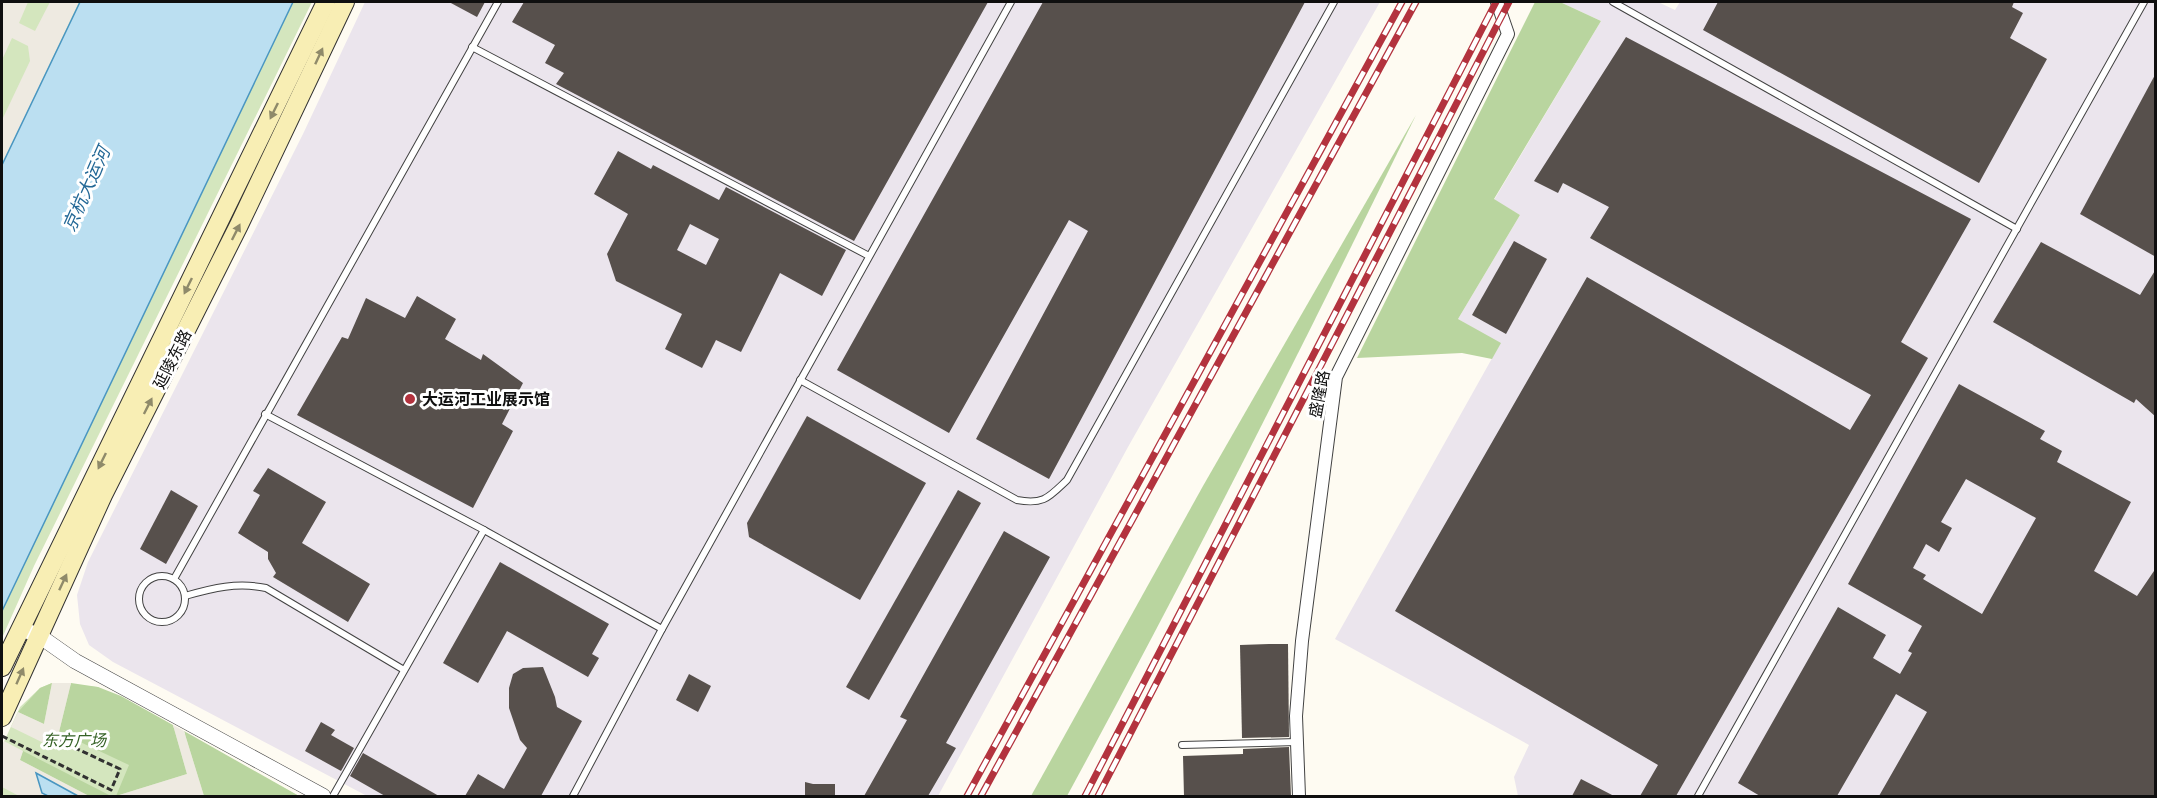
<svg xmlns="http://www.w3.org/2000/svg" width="2157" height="798" font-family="'Source Serif 4','Noto Sans SC',serif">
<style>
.industrial{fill:#ebe5ed}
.green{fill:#d4e6be}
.forest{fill:#b9d59f}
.plaza{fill:#eeeae1}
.water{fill:#bbdff1;stroke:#4996c1;stroke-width:1.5}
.building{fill:#57504c;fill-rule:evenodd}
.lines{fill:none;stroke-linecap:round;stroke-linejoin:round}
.service-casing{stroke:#424242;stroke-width:8}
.minor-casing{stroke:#424242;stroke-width:14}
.tertiary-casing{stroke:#424242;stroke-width:16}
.secondary-casing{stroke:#313131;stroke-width:20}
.path{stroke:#313131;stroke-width:3;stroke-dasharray:6 3;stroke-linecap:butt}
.service{stroke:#fff;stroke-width:6}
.minor{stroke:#fff;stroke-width:12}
.tertiary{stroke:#fff;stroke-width:15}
.secondary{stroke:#f8eeb4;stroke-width:18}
.rail-casing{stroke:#b3333e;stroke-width:7}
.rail{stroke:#fff;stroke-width:4.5;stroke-dasharray:14;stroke-linecap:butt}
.oneway{fill:#8f8a6a}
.poi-dot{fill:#b3333e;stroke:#fff;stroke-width:2}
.labels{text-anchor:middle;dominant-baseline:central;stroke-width:6;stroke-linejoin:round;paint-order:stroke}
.street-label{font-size:16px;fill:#0f0f0f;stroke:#fff}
.poi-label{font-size:16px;font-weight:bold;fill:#0f0f0f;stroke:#fff;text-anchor:start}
.park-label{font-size:16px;font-style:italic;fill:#346125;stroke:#fff}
.water-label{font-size:18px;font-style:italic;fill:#236896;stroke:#fff}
</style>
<rect width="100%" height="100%" fill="#fefbf2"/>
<g class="industrial">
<polygon points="365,2 1380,2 1128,447 938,796 367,796 113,662 89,645 80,624 77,595 88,562 303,134"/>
<polygon points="1560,2 1658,2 1675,10 1680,2 2155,2 2155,796 1518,796 1514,777 1529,745 1335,639 1500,344 1458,319 1520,215 1494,200 1601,21"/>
</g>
<g class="green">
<polygon points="11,2 80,2 2,165 2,21"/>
<polygon points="281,2 312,2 34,566 2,638 2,595"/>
<polygon points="52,683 98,687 299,796 2,796 2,746 20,707 40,688"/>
</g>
<g class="forest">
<polygon points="1535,2 1560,2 1601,21 1494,199 1520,215 1458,319 1501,343 1492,359 1462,353 1357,358"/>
<path d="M1416,115C1304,344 1189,572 1067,796H1031L1203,486Z"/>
<polygon points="52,683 44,724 18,712 40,688"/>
<polygon points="71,683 98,687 121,696 173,725 187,774 116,796 129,765 59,732"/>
<polygon points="184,731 299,796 204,796"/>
<polygon points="23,751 111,796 89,796 20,760"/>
</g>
<g class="plaza">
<polygon points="2,2 28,2 19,23 35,31 50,2 79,2 2,165 2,120 30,61 28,46 12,38 2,60"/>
<polygon points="52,683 71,683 59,732 52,747 11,727 18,712 44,724"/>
<polygon points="173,725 184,731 204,796 116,796 187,774"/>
<polygon points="4,741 23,751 20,760 89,796 78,796 37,774 42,793 48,796 19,796 2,787 2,746"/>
</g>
<g class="water">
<polygon points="80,2 293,2 2,611 2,165"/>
<polygon points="36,773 78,796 48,796 42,793"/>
</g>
<g class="building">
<polygon points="449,2 485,2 477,17"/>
<polygon points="524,2 988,2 854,241 556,84 564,73 545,63 555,45 512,22"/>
<polygon points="1043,2 1305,2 1049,479 976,439 1088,231 1069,220 949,433 837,370"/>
<polygon points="1718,2 2014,2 2012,7 2023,13 2010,38 2047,59 1979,183 1703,30"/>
<polygon points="1626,37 1971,219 1901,342 1928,358 1676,796 1640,796 1658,765 1395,611 1587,277 1850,430 1871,395 1590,238 1609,207 1563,183 1558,193 1534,181"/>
<polygon points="2156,73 2156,257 2080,214"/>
<path d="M618,151L651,169L653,165L719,200L726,187L846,250L822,296L780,273L741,352L716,340L702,368L665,349L682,314L616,281L607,254L628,214L594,194ZM690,224L719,239L706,265L677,250Z"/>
<polygon points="1514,241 1547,259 1506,334 1472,315"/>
<polygon points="2041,242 2140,295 2156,269 2156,417 2136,399 2134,403 1993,322"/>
<polygon points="417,296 456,319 445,339 481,360 483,354 523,383 502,424 513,431 473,508 297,415 342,337 348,339 366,298 405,318"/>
<path d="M1959,384L2045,431L2040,439L2062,451L2057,462L2131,502L2094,571L2137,596L2156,568V796H1879L1927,712L1896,694L1837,796H1760L1738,783L1838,607L1886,635L1873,658L1900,674L1912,653L1908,651L1922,626L1848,584ZM1966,479L2036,518L1982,614L1923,579L1926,575L1913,568L1926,544L1939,552L1952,528L1941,522Z"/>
<polygon points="807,416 926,483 860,600 749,537 747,523"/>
<polygon points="268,468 326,502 302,543 370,584 348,622 273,577 276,573 268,559 268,552 238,533 260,495 253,491"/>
<polygon points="171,490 198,506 166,564 140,549"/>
<polygon points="958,490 981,503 869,700 846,687"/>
<polygon points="1004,531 1050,557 946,743 956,748 928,796 864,796 907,720 900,717"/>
<polygon points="500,562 609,624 592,654 599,658 588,677 507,631 478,683 443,663"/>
<polygon points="1269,644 1288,644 1289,737 1242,738 1240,645"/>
<polygon points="543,667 555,697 557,707 582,721 541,796 465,796 478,774 504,789 527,748 520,740 509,708 509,688 513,674 523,668"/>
<polygon points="689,674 711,686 698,712 676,700"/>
<polygon points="321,722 335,730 331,735 354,748 341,771 305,751"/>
<polygon points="1289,747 1291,796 1184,796 1183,756 1243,754 1243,749"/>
<polygon points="363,753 439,796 385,796 350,776"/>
<polygon points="1581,779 1614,796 1572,796"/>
<polygon points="805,782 813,784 835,784 835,796 805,796"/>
</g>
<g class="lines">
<g class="service-casing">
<g id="service">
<polyline points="1613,2 2017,229"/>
<polyline points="472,47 869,256"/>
<path d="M800,380L1017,500C1044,505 1049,497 1067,480L1334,2"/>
<polyline points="265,414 484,530"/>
<circle cx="162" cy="599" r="23"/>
<polyline points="174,579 498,2"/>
<path d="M185,596C213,588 237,582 266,588L404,670"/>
<polyline points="1182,745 1297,742"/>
<polyline points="333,796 484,530 662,629"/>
<polyline points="573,796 662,629 1011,2"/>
<polyline points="1698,796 2144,2"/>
</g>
</g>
<g class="minor-casing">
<polyline id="minor" points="1299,796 1296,716 1302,641 1336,377 1508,34 1497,2"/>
</g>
<g class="tertiary-casing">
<polyline id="tertiary" points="21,629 38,635 75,661 323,796"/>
</g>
<g class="secondary-casing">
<g id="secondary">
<polyline points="2,667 326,2"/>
<polyline points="2,717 103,495 239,225 345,2"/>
</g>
</g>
<polyline class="path" points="2,736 111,790 120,769 56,739"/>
<use href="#service" class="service"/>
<use href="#minor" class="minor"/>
<use href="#tertiary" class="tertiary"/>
<use href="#secondary" class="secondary"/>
<g class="rail-casing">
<g id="rail">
<polyline points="967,796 1402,2"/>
<polyline points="981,796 1416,2"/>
<polyline points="1085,796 1496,2"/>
<polyline points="1098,796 1509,2"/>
</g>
</g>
<use href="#rail" class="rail"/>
</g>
<defs><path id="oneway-solid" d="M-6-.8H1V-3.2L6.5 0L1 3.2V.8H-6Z" transform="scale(1.5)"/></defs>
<g class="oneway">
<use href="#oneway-solid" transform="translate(319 56) rotate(-65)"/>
<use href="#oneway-solid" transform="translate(274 111) rotate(116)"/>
<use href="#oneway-solid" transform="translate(236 232) rotate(-63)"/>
<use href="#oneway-solid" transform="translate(188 286) rotate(116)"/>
<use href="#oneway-solid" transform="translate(148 406) rotate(-63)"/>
<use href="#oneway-solid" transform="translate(102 461) rotate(116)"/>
<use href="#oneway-solid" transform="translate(63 582) rotate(-65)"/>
<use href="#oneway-solid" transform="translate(20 676) rotate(-66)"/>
</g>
<circle class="poi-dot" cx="410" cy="399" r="6"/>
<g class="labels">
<g class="street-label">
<text transform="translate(172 359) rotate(-63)">延陵东路</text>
<text transform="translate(1319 394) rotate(-79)">盛隆路</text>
</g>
<g class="poi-label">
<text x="422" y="399">大运河工业展示馆</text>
</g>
<g class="park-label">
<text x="74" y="740">东方广场</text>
</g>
<g class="water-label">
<text transform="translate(86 189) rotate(-66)">京杭大运河</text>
</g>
</g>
<rect width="2157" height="798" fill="none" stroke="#0f0f0f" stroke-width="6"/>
</svg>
